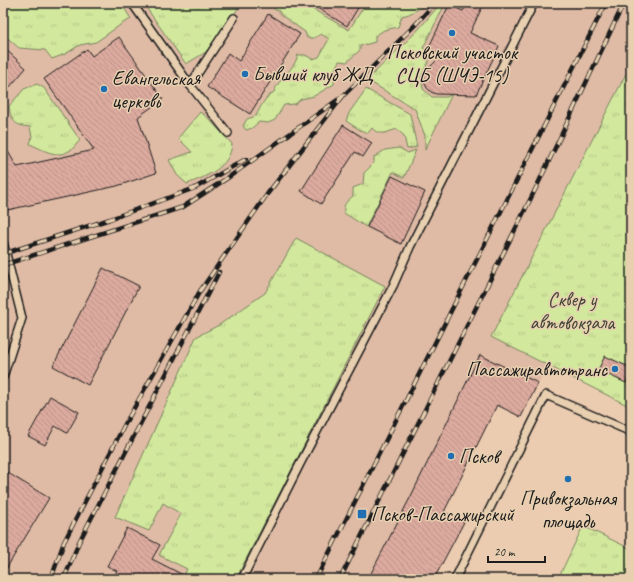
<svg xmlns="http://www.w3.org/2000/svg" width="634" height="582" font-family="Caveat,sans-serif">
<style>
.built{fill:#dfbba5}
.grass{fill:url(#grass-tufts);stroke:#77825c}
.building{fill:url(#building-back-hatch);stroke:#1c1c1c}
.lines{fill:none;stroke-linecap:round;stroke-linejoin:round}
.lane-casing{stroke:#1c1c1c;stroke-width:10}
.lane{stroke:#e8cfb0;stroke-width:7}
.rail-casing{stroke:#1c1c1c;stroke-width:4.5}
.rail{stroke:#e8cfb0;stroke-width:3;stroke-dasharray:9;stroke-linecap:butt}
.poi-dot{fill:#1f6fb2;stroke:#e8cfb0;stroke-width:1.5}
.labels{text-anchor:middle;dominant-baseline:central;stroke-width:3;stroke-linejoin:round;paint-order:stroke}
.poi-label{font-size:20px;fill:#1c1c1c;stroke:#e8cfb0;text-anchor:start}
.park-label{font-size:20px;fill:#404536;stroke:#e8cfb0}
</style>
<defs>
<pattern id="grass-tufts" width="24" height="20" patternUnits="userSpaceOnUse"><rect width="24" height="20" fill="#d2e89d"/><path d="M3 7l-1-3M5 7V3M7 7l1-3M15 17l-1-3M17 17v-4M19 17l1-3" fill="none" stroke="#b4c687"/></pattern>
<pattern id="building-back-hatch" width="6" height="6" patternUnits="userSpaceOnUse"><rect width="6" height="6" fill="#dcaa9e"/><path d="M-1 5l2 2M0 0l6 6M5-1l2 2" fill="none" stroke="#bc9288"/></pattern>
</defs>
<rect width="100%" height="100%" fill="#ecccb1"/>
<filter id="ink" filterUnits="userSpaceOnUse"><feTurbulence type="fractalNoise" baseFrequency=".025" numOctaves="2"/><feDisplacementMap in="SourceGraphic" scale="8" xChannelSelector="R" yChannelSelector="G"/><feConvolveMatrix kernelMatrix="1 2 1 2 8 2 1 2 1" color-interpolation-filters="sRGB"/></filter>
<g filter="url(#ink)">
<polygon class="built" points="3,3 631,3 631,64 491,337 548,365 521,417 497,406 444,512 464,522 434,579 3,579"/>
<g class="grass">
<polygon points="3,3 121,3 131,19 123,23 96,42 80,45 65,54 52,59 45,50 19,48 3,34"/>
<polygon points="143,3 242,3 206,52 186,64"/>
<path d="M271,3H302L349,30L366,3H425L424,6L409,14L402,16L398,27L384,30L375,36V42L368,44L360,45V50L347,62L339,61L335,69L334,84L314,96L301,99L295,104L284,105L275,120L268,123L259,122L252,128L246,130L243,126L247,119L256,116C261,106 265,97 274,92C279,77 294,71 298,55H305L313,59L319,57L329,39L321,34L314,38H307L305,32L281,15L279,11L275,10Z"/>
<polygon points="441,3 447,3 444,6 423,48 432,54 421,77 423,89 432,97 447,97 452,94 425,150 425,136 415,109 367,80 418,30"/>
<polygon points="631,64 631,407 491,337"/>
<path d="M37,84L44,88L80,140C77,143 74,149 69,151C56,159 42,149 30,144L32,137L30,127C15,126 11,121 9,106L24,89Z"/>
<path d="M366,89L410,114L417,147L407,149L404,136L397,129C387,132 380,137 372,128L368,133L360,130L346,121L349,113Z"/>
<path d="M200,112L207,117L232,144C230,168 207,176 187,184L177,175L169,160L192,152L178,138Z"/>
<path d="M399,148L408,153L416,150L404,178L393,172L366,227L344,213C343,204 346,202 353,196V188L363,184L364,173L374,163V157L385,150Z"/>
<polygon points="296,238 385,286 236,579 182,579 187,569 159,555 181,514 163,503 149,531 115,517 196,337 219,325 265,293"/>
<polygon points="583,526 631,549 631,579 558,579"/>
</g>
<g class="building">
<polygon points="309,3 361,3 347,26"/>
<polygon points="467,3 484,3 470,33 499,46 476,95 436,94 431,92 427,88 424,82 424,76 427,70 442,55 428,49 449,5 463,11"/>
<polygon points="268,14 300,34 250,114 207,87 228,53 239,61"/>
<polygon points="119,37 163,99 138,117 156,173 117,186 3,211 3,143 17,167 94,150 44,79 87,49 92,56"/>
<polygon points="3,47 26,68 3,95"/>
<polygon points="343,125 372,143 363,157 355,152 321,204 301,191"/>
<polygon points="392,176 425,192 401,244 367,227"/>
<polygon points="103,268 139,286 88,385 53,366"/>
<polygon points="480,355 538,383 521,417 497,405 444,512 464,522 434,579 368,579 411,496"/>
<polygon points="605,356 631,368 631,373 626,383 598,370"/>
<polygon points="50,396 79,412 67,433 55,426 45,445 28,436"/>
<polygon points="3,470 49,498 3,574"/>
<polygon points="127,528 160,545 152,559 191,579 113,579 117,571 107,566"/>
</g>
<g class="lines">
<g class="lane-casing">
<g id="lane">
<polyline points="132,3 190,85 228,133"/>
<polyline points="190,85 234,18"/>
<polyline points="3,242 22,318 3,377"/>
<polyline points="242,579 301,462 393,286 410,247 534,3"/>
<polyline points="455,579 546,395 631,432"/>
</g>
</g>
<use href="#lane" class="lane"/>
<g class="rail-casing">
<g id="rail">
<polyline points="3,254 110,219 195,188 246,159"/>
<polyline points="3,265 183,207 229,177 343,96 414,26 435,3"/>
<polyline points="51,579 64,542 125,424 200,291 268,193 343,96"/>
<polyline points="64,579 79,542 219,272"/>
<polyline points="316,579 606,3"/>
<polyline points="340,579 537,186 624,3"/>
</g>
</g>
<use href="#rail" class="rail"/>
</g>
</g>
<g class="poi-dot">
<circle cx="452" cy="33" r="4"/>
<circle cx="245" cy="74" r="4"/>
<circle cx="104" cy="89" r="4"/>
<circle cx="615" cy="369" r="4"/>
<circle cx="451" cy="456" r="4"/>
<circle cx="568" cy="479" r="4"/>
<rect x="357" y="509" width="10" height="10" rx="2"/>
</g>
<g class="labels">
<g class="poi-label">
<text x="452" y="52" text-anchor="middle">Псковский участок<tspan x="452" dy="23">СЦБ (ШЧЭ-15)</tspan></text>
<text x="253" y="74">Бывший клуб ЖД</text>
<text x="112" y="78">Евангельская<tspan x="112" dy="23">церковь</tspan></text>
<text x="607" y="369" text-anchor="end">Пассажиравтотранс</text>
<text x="459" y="456">Псков</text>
<text x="568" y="498" text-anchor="middle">Привокзальная<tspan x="568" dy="23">площадь</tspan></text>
<text x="371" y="514">Псков-Пассажирский</text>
</g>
<g class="park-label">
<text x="572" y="299">Сквер у<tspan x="572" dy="23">автовокзала</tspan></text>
</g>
</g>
<rect width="634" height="582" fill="none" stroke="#e8cfb0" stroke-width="16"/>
<rect x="8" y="8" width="618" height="566" fill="none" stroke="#1c1c1c" stroke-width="1.5" filter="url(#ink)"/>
<path d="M488 556v6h57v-6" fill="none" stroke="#1c1c1c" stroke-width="2"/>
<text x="494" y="556" font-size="12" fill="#1c1c1c" stroke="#e8cfb0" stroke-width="3" paint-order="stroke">20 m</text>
</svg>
